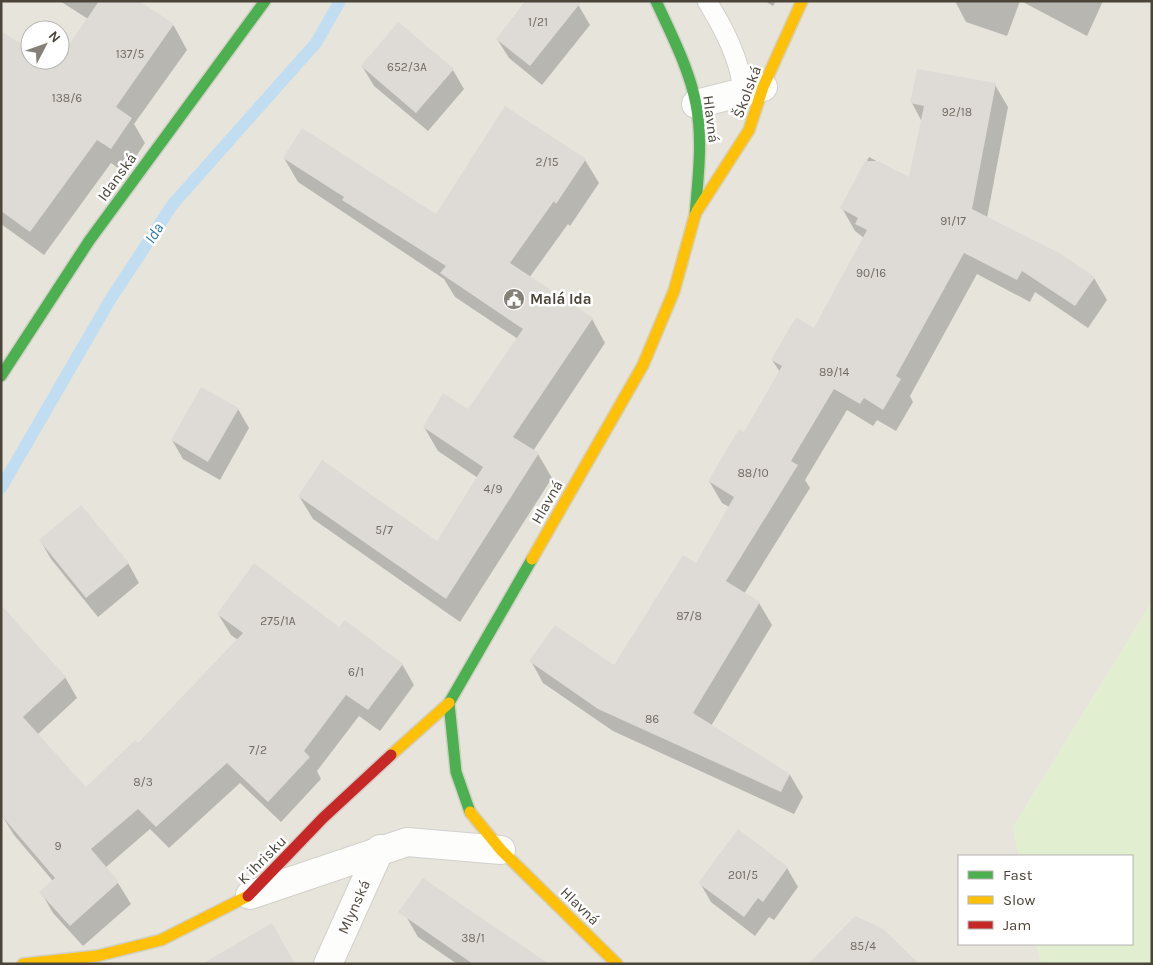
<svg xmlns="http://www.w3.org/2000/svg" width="1153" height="965" font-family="Karla,sans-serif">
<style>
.residential{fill:#e7e4dc;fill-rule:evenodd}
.green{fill:#e1eecf}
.shadow{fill:#0003}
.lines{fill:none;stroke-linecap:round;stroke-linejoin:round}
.stream{stroke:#c0ddf1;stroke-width:12}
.building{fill:#dedbd6}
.lane-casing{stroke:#d2d0cb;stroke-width:21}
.street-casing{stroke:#d2d0cb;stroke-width:30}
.fast-casing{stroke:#d3cfc5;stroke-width:14}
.slow-casing{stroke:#d3cfc5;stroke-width:14}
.jam-casing{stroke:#d3cfc5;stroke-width:14}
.lane{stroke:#fdfdfc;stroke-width:19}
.street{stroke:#fdfdfc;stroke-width:28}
.fast{stroke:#4caf50;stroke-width:11}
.slow{stroke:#ffc107;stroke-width:11}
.jam{stroke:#c62828;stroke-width:11}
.labels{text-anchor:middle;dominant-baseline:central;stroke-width:5;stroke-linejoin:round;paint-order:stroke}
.number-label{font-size:12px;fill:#706a61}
.street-label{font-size:15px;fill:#4b4439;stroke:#fff}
.poi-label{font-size:15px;font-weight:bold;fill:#4b4439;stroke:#fff;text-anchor:start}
.water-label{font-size:16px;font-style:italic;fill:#2e7ab2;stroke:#fff}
</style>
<rect width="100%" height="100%" fill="#f4f2ee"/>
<path class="residential" d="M1,1H1152V602L1013,827L1019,856H959V944H1037L1041,964H1ZM30,30H60V60H30Z"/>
<polygon class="green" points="1152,602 1152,964 1041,964 1037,944 1132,944 1132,856 1019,856 1013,827"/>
<g class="shadow">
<polygon points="60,1 137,1 174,26 187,50 134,124 145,143 125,173 111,163 44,255 1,224 1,33 30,52 30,60 42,60 55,68 88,19"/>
<polygon points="526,1 576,1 590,25 542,85 509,58 497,39"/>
<polygon points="765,1 776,1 773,6"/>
<polygon points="955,1 1020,1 1007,36 966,22"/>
<polygon points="1021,1 1103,1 1087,36"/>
<polygon points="362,66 453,70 464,89 428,131 374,86"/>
<polygon points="995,85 1008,107 987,218 1058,254 1094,278 1107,300 1088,328 1035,292 1030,302 977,274 910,396 913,402 896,431 877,420 873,426 847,410 805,480 810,488 744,594 759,603 772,625 711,726 790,775 803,797 794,814 613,731 543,683 531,661 614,667 697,564 729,507 722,503 709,481 744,433 780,372 772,360 814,329 864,238 855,231 842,208 869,157 910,179 922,122 912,103"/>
<polygon points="284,158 436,215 585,160 599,183 570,226 568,224 529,278 592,319 605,343 533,451 538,454 552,478 460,622 313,519 299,496 437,542 478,478 438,451 424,427 469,411 518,339 455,297 444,279 298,182"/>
<polygon points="238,409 249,428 220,480 183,459 172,440"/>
<polygon points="40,540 128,563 139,583 98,617 51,559"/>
<polygon points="218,614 339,629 402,664 414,685 380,731 359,716 317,771 321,779 281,822 240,783 169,848 150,829 105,868 118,883 131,904 83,946 53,913 41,892 53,881 14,835 1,814 1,624 65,677 77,698 37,735 86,789 138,745 238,640 231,635"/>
<polygon points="787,868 798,887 774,920 769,917 755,936 711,902 700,883"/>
<polygon points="407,918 547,964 457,964 418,937"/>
</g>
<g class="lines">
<polyline class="stream" points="1,488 110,300 173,204 316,43 340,1"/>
</g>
<g class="building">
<polygon points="99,1 139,1 174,24 116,107 132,118 111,149 97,140 30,232 1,211 1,31 30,50 30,60 44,60 54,67"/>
<polygon points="526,1 582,1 530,66 496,39"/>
<polygon points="398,22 454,69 416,113 361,66"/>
<polygon points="917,69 996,83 972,209 1059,253 1095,277 1075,306 1022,271 1017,280 964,253 896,376 901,379 883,410 864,398 860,404 834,389 791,461 798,465 726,581 760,602 693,713 790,774 781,792 598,709 529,661 555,625 614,665 683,555 696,563 734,497 708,481 739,429 744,432 782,366 771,360 796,317 814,328 867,230 855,224 858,218 840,208 865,161 878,161 909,177 924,106 910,103"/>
<polygon points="505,106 586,159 556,204 554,201 510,263 593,318 513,437 539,453 446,599 298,496 322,460 437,541 483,467 423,427 443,393 468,409 523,329 440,273 446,266 342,200 344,197 283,158 302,128 436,214"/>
<polygon points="201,387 239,408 208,462 171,440"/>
<polygon points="81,505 129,563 86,598 39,540"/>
<polygon points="254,563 339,627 345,620 403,664 368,710 346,695 304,751 310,757 268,802 227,763 156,827 138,809 91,849 119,882 70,926 39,892 55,878 1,815 1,605 66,677 23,717 86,787 135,740 138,743 243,633 217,614"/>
<polygon points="738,829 788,867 763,902 758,898 744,917 698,883"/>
<polygon points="423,878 549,964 473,964 398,912"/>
<polygon points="855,916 882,928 919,964 808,964"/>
<polygon points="272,923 295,964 202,964"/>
</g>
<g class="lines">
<g class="lane-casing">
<path id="lane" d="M707,1C724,29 740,59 743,91"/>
</g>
<g class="street-casing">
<g id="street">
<polyline points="696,104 763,87"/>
<polyline points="250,895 407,842 501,850"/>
<polyline points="328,964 380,849"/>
</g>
</g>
<g class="fast-casing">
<g id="fast">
<path d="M656,1C671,34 689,68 696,104C703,141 698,178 695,215"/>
<polyline points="1,376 89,241 265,1"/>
<polyline points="470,812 456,772 449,703 532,559"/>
</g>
</g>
<g class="slow-casing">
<g id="slow">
<polyline points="697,211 749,130 763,87 802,1"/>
<polyline points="532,559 643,365 674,291 695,215"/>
<polyline points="391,755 449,703"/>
<polyline points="470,812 501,850 617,964"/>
<polyline points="23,964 97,956 161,940 248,896"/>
</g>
</g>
<g class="jam-casing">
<polyline id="jam" points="248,896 323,818 391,755"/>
</g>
<use href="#lane" class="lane"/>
<use href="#street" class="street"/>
<use href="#fast" class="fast"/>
<use href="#slow" class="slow"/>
<use href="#jam" class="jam"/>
</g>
<defs>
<g id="civic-disc" transform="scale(1.125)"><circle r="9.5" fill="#868178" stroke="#fff"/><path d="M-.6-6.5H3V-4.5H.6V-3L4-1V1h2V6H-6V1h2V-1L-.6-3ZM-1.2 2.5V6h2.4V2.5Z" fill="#fff"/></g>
</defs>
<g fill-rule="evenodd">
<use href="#civic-disc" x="514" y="299"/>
</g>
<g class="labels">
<g class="number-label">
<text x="538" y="22">1/21</text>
<text x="130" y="54">137/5</text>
<text x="407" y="67">652/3A</text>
<text x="67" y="98">138/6</text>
<text x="957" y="112">92/18</text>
<text x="547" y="162">2/15</text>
<text x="953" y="221">91/17</text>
<text x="871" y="273">90/16</text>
<text x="834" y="372">89/14</text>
<text x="753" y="473">88/10</text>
<text x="493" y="489">4/9</text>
<text x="384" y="530">5/7</text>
<text x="689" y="616">87/8</text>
<text x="278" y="621">275/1A</text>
<text x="356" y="672">6/1</text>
<text x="652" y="719">86</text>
<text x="258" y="750">7/2</text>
<text x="143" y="782">8/3</text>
<text x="58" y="846">9</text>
<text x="743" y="875">201/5</text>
<text x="473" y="938">38/1</text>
<text x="863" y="946">85/4</text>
</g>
<g class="street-label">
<text transform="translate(747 92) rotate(-69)">Školská</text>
<text transform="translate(711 119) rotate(83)">Hlavná</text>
<text transform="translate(117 177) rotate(-54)">Idanská</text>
<text transform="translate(547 502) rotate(-60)">Hlavná</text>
<text transform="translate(262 860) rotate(-45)">K ihrisku</text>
<text transform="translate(580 906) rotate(44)">Hlavná</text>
<text transform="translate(354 907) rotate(-66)">Mlynská</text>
</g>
<g class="poi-label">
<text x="530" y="299">Malá Ida</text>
</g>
<g class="water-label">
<text transform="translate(154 233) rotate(-57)">Ida</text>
</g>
</g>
<rect width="1153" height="965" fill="none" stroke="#4b4439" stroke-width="5"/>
<rect x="958" y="855" width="175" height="90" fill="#ffffff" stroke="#b7b4b0"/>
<rect x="968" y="871" width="25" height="8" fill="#4caf50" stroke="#b7b4b0"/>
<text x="1003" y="880" font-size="15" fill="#4b4439">Fast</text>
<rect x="968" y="896" width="25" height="8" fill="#ffc107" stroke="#b7b4b0"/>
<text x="1003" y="905" font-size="15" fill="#4b4439">Slow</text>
<rect x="968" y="921" width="25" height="8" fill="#c62828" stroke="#b7b4b0"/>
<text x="1003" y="930" font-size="15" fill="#4b4439">Jam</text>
<g transform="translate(45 45) rotate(49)"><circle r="24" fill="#ffffff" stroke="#b7b4b0"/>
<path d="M0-4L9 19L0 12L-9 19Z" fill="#868178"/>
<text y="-8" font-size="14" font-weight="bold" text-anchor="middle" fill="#4b4439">N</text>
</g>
</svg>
